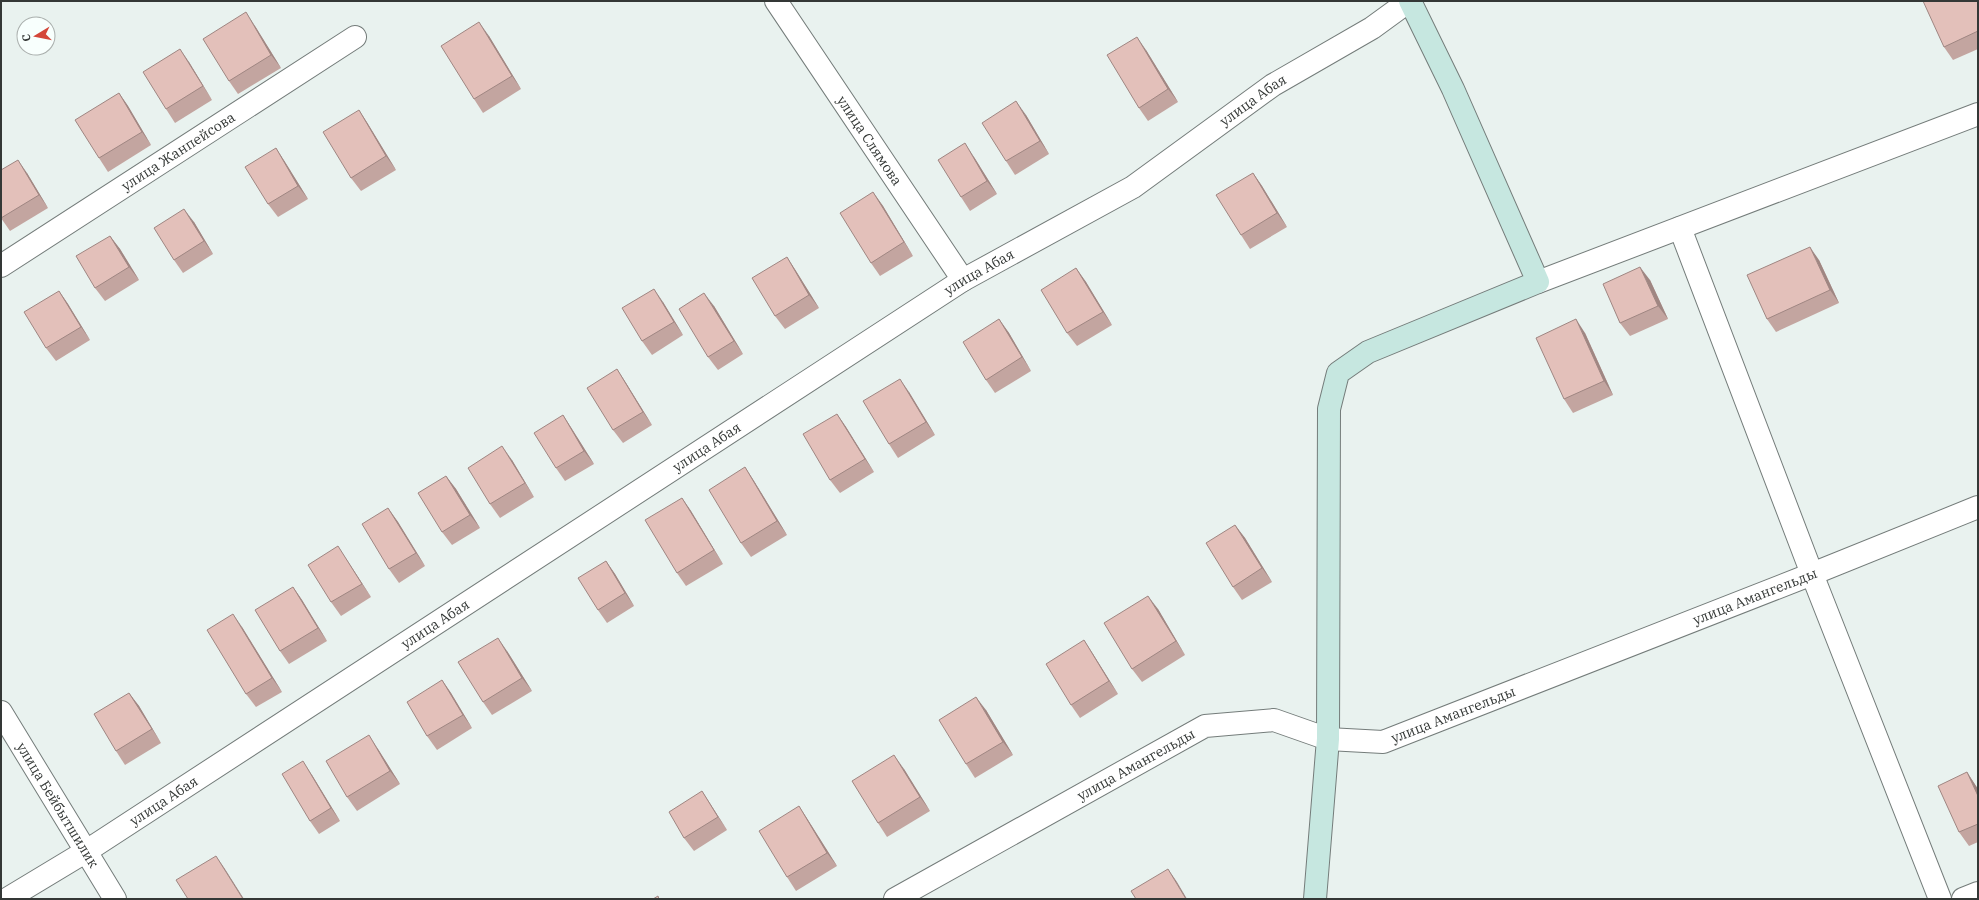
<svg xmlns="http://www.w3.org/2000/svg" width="1979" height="900" font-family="'IBM Plex Serif',serif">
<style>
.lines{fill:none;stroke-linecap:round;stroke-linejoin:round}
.street-casing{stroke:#747c7a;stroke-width:24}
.secondary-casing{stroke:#747c7a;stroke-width:24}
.street{stroke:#fff;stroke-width:22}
.secondary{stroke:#c6e7e0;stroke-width:22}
.wall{fill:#c3a5a0}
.shaded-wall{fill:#9f8682}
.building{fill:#e3c0ba;stroke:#9f8682}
.labels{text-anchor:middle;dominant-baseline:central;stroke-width:4;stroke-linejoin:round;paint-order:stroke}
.street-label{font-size:14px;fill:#343836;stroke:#f8fffd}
</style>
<rect width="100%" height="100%" fill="#e9f2ef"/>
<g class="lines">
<g class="street-casing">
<g id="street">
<path id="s1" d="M776,1L963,280"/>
<polyline points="1680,228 1812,574 1940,899"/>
<path id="s2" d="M1,266L355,37"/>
<polyline points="1538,282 1978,114"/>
<path id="s3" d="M1,712L115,899"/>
<path id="s4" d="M7,899L85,852L963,280L1133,187L1273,85L1372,28L1409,1"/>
<path id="s5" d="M895,899L1205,726L1274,720L1328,739L1383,742L1812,574L1978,507"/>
<polyline points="1963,899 1978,893"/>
</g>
</g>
<g class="secondary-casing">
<polyline id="secondary" points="1315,899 1328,739 1329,409 1338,373 1368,352 1538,282 1453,89 1410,1"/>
</g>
<use href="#street" class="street"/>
<use href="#secondary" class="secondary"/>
</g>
<g class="wall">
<polygon points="1978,1 1978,49 1953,60 1944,47"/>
<polygon points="255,26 281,68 238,94 229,81"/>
<polygon points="489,36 521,89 483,113 474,99"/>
<polygon points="1146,50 1178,102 1148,121 1139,108"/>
<polygon points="189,62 212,100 175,123 166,109"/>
<polygon points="119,93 128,106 151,145 108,172 99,158"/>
<polygon points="359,110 368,124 396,170 361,191 351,178"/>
<polygon points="1026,115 1049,154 1015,175 1006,161"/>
<polygon points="276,148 285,162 308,199 278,217 268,204"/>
<polygon points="974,157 997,194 970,211 961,197"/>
<polygon points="27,173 48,208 10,231 1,218"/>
<polygon points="1253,173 1262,186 1287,227 1250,249 1241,235"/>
<polygon points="873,192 883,206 913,256 880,276 871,263"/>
<polygon points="194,222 213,254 183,273 174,260"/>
<polygon points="110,236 120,249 139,280 105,301 95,288"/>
<polygon points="787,257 796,271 819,308 785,329 775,316"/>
<polygon points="1819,260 1839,303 1776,332 1767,319"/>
<polygon points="1076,268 1086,282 1112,325 1077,346 1067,333"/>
<polygon points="1650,280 1668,319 1630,336 1620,323"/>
<polygon points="59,291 68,304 90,340 56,361 46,348"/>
<polygon points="663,302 683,335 652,355 642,341"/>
<polygon points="714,306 743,354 718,370 708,357"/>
<polygon points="999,319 1009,333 1031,371 995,393 986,380"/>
<polygon points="1585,333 1613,395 1573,413 1564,399"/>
<polygon points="617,369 626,383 652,425 623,443 613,430"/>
<polygon points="909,392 935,435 898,458 889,444"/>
<polygon points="837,414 846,427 874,472 840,493 830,480"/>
<polygon points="563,415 572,429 594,464 565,481 556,468"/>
<polygon points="512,460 534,497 500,518 490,504"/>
<polygon points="745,467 754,481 787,535 751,557 741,543"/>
<polygon points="446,476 456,489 480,528 452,545 442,532"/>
<polygon points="682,498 691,511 723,564 686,586 677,573"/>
<polygon points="388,508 398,522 425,566 399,583 389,569"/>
<polygon points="1235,525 1245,538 1272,582 1242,600 1233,587"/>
<polygon points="347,560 371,597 341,616 331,602"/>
<polygon points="606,561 615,574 634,606 607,623 598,610"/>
<polygon points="293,587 302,600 327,641 289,664 280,651"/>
<polygon points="1158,609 1185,655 1142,682 1132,669"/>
<polygon points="242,627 282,692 256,707 246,694"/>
<polygon points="1084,640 1093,654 1118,694 1080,718 1071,705"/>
<polygon points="507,651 532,691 492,715 483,702"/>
<polygon points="442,680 451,693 472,728 437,750 427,736"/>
<polygon points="129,693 139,706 161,743 125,765 116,751"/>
<polygon points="986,710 1013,755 975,778 966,764"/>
<polygon points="378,749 400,784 357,811 347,797"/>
<polygon points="904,769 930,811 887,837 878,823"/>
<polygon points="1967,772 1976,786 1978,789 1978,842 1969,846 1959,832"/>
<polygon points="312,775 340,821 319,834 310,821"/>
<polygon points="702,791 711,805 727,830 694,851 684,838"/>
<polygon points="799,806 808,820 837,866 796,891 787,877"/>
</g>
<g class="shaded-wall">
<polygon points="246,12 255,26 281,68 271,55"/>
<polygon points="479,22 489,36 521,89 512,76"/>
<polygon points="1137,37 1146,50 1178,102 1168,89"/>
<polygon points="180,49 189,62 212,100 203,86"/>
<polygon points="119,93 128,106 151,145 142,132"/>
<polygon points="1016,101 1026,115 1049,154 1040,141"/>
<polygon points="359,110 368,124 396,170 386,156"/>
<polygon points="965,143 974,157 997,194 987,181"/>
<polygon points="276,148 285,162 308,199 298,186"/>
<polygon points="18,160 27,173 48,208 39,195"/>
<polygon points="1253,173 1262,186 1287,227 1277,213"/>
<polygon points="873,192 883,206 913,256 904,242"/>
<polygon points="184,209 194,222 213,254 204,241"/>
<polygon points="110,236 120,249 139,280 129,267"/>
<polygon points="1810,247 1819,260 1839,303 1830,290"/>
<polygon points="787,257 796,271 819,308 809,295"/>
<polygon points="1640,267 1650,280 1668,319 1658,306"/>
<polygon points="1076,268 1086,282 1112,325 1103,312"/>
<polygon points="654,289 663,302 683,335 674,322"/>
<polygon points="59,291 68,304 90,340 81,327"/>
<polygon points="704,293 714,306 743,354 734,341"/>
<polygon points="999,319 1009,333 1031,371 1022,357"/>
<polygon points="1576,319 1585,333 1613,395 1604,381"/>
<polygon points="617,369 626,383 652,425 643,412"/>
<polygon points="900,379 909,392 935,435 926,422"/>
<polygon points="837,414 846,427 874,472 865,459"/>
<polygon points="563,415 572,429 594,464 584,451"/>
<polygon points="502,446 512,460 534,497 525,483"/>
<polygon points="745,467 754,481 787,535 777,521"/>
<polygon points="446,476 456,489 480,528 470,515"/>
<polygon points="682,498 691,511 723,564 714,550"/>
<polygon points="388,508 398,522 425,566 416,553"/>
<polygon points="1235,525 1245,538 1272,582 1262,568"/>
<polygon points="338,546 347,560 371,597 362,584"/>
<polygon points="606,561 615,574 634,606 625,593"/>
<polygon points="293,587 302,600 327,641 318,628"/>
<polygon points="1148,596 1158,609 1185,655 1176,641"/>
<polygon points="233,614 242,627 282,692 272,678"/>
<polygon points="498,638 507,651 532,691 522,678"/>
<polygon points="1084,640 1093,654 1118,694 1109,681"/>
<polygon points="442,680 451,693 472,728 463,715"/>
<polygon points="129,693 139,706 161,743 152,729"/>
<polygon points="976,697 986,710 1013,755 1003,742"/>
<polygon points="369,735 378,749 400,784 390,771"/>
<polygon points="894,755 904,769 930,811 920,797"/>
<polygon points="303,761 312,775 340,821 331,808"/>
<polygon points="1967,772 1976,786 1978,789 1978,796"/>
<polygon points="702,791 711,805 727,830 718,817"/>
<polygon points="799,806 808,820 837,866 827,853"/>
<polygon points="216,856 225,869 244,899 243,899"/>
<polygon points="1168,869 1177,882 1187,899 1186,899"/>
</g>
<g class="building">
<polygon points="1923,1 1978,1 1978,31 1944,47"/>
<polygon points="246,12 271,55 229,81 203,39"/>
<polygon points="479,22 512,76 474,99 441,46"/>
<polygon points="1137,37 1168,89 1139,108 1107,55"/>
<polygon points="180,49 203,86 166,109 143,72"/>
<polygon points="119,93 142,132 99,158 75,120"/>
<polygon points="1016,101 1040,141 1006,161 982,123"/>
<polygon points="359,110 386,156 351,178 323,132"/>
<polygon points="965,143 987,181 961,197 938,160"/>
<polygon points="276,148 298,186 268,204 245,167"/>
<polygon points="18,160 39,195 1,218 1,170"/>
<polygon points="1253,173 1277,213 1241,235 1216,195"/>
<polygon points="873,192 904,242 871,263 840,213"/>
<polygon points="184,209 204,241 174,260 154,228"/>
<polygon points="110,236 129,267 95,288 76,256"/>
<polygon points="1810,247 1830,290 1767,319 1747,275"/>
<polygon points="787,257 809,295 775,316 752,278"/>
<polygon points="1640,267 1658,306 1620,323 1603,284"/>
<polygon points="1076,268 1103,312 1067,333 1041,290"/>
<polygon points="654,289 674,322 642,341 622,308"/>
<polygon points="59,291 81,327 46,348 24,312"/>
<polygon points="704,293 734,341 708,357 679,309"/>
<polygon points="999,319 1022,357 986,380 963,342"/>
<polygon points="1576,319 1604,381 1564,399 1536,338"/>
<polygon points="617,369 643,412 613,430 587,388"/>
<polygon points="900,379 926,422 889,444 863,401"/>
<polygon points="837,414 865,459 830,480 803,434"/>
<polygon points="563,415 584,451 556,468 534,433"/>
<polygon points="502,446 525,483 490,504 468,468"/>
<polygon points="745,467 777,521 741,543 709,490"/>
<polygon points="446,476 470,515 442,532 418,493"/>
<polygon points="682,498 714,550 677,573 645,520"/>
<polygon points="388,508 416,553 389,569 362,524"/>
<polygon points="1235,525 1262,568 1233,587 1206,543"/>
<polygon points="338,546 362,584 331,602 308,565"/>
<polygon points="606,561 625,593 598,610 578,578"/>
<polygon points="293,587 318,628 280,651 255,610"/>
<polygon points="1148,596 1176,641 1132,669 1104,623"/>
<polygon points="233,614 272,678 246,694 207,630"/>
<polygon points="498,638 522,678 483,702 458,662"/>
<polygon points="1084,640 1109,681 1071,705 1046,664"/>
<polygon points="442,680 463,715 427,736 407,702"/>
<polygon points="129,693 152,729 116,751 94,714"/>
<polygon points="976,697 1003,742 966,764 939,720"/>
<polygon points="369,735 390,771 347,797 326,761"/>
<polygon points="894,755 920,797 878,823 852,781"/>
<polygon points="303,761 331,808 310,821 282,774"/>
<polygon points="1967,772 1978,796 1978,824 1959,832 1938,786"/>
<polygon points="702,791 718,817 684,838 669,812"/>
<polygon points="799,806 827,853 787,877 759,831"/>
<polygon points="216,856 243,899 188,899 176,880"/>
<polygon points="1168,869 1186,899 1136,899 1131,891"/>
<polygon points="658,896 659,899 653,899"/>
</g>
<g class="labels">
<g class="street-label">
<text stroke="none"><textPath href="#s4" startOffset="1481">улица Абая</textPath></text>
<text stroke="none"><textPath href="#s1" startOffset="168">улица Слямова</textPath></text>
<text stroke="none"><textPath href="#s2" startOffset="211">улица Жанпейсова</textPath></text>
<text stroke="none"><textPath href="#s4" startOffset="1157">улица Абая</textPath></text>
<text stroke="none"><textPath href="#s4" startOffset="833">улица Абая</textPath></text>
<text stroke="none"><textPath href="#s5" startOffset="936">улица Амангельды</textPath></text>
<text stroke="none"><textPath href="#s4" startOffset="509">улица Абая</textPath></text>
<text stroke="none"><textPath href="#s5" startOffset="612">улица Амангельды</textPath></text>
<text stroke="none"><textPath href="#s5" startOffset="276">улица Амангельды</textPath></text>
<text stroke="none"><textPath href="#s4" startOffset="185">улица Абая</textPath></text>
<text stroke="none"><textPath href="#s3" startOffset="109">улица Бейбытшилик</textPath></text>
</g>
</g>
<rect width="1979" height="900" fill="none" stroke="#343836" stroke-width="4"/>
<g transform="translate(36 36) rotate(260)"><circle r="19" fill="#f8fffd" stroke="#aaafad"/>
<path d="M0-3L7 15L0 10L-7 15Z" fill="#d44639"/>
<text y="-6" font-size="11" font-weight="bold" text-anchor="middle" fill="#343836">С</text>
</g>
</svg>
